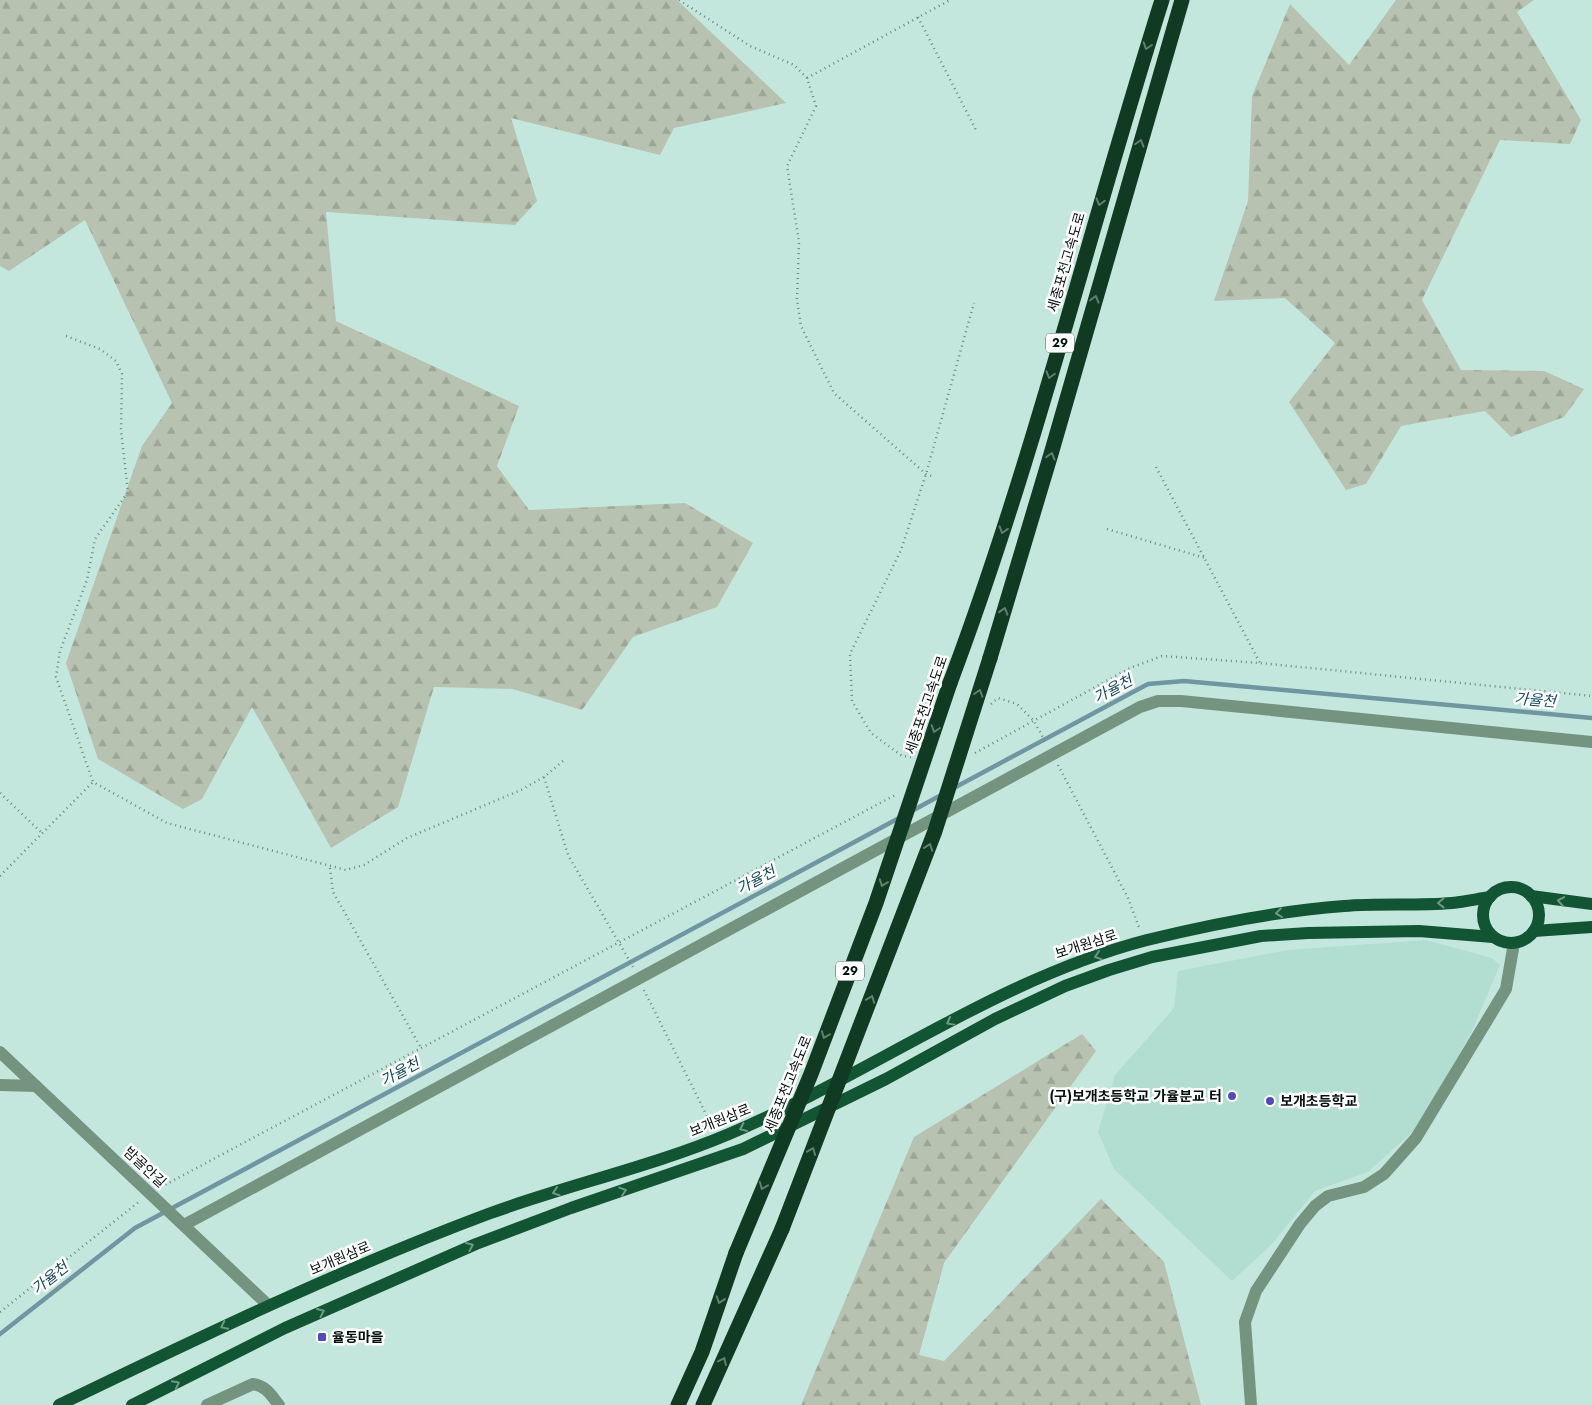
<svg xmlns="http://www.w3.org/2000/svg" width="1592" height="1405" font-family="Jost,'Noto Sans KR',sans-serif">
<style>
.built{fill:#b2ded2}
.forest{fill:url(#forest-firs)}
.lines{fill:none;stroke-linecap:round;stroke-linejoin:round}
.stream{stroke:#7096a2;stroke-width:4.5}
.path{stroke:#6f8881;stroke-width:2.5;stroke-dasharray:1 4;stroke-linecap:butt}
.minor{stroke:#75947f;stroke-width:12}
.major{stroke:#115532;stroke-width:12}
.highway{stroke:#103a22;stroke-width:15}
.highway-bridge{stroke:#103a22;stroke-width:15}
.oneway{stroke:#647f6f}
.oneway2{stroke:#709984}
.poi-dot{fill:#5249c0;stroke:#fff;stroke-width:2}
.labels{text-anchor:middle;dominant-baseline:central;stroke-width:5;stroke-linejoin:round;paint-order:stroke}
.shield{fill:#fff;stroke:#505856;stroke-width:1}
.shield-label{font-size:12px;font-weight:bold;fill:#05110e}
.street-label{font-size:14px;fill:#05110e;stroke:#fff}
.poi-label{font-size:14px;font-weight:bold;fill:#05110e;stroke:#fff;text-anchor:start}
.water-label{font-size:15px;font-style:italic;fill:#144b59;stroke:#fff}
</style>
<defs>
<pattern id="forest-firs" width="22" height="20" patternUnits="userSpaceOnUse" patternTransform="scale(1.25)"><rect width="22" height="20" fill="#b7c3b0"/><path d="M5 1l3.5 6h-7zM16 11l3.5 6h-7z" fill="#9ca696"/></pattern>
</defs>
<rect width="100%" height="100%" fill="#c4e7dd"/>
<polygon class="built" points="1426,940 1492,958 1500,965 1472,1031 1418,1127 1368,1172 1315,1191 1272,1244 1232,1281 1114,1169 1098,1132 1115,1075 1174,1008 1178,971 1288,950"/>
<g class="forest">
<polygon points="0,0 677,0 786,103 674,128 660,155 511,118 537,201 515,225 326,212 336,321 519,406 497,466 529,510 685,503 753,543 717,607 633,637 582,710 513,689 434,687 398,807 331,848 252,707 202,799 183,809 98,759 66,663 142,446 172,403 85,220 9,271 0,266"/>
<polygon points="1396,0 1534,0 1517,12 1581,120 1570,144 1500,140 1422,300 1461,370 1544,371 1584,389 1564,417 1511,437 1485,411 1401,426 1366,484 1346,490 1289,402 1335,343 1285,298 1214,301 1248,201 1252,96 1290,4 1349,65"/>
<polygon points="1082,1034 1096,1051 944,1263 919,1355 944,1361 1101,1199 1164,1262 1201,1405 801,1405 914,1137"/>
</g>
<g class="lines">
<g class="stream">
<polyline points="952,789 1148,684 1184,681 1592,718"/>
<polyline points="910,812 943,794"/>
<polyline points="0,1334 135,1228 901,817"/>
</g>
<g class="path">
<polyline points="679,0 750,46 794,65 807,78 816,106 787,166 799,242 797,300 801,326 834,393 926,474 934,477"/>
<polyline points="918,17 977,132"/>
<polyline points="807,78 950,0"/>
<polyline points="66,336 100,349 116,361 122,374 121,431 128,492 95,539 87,580 60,651 56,677 93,782 167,823 346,870 364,865 407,838 521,790 544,777 563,761"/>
<polyline points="1156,467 1260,663"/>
<polyline points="1107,529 1205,558"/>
<polyline points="991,704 998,698 1017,704 1034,721 1046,743"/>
<polyline points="975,753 1130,668 1162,656 1260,663 1592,696"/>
<polyline points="911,757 902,756 871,733 852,701 850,654 901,550 926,474 974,303"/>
<polyline points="1058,765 1128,898 1140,930"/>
<polyline points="544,777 568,855 633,967"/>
<polyline points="0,793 42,833"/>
<polyline points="330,868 333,892 421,1048"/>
<polyline points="0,876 93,782"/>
<polyline points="644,990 712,1126"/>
<polyline points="161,1187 897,794"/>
<polyline points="0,1312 140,1201"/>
</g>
<g class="minor">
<polyline points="0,1052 268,1305"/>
<polyline points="0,1085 36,1086"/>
<polyline points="184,1225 1140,707 1158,701 1181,701 1592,742"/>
<path d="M207,1405L253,1384C266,1386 271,1395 279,1405"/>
<polyline points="1251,1405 1245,1322 1256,1291 1300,1224 1315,1206 1328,1196 1364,1187 1384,1174 1416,1138 1506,989 1514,943"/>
</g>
<g class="major">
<circle cx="1511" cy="915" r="28"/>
<polyline points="1531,896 1592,904"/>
<polyline points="1534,931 1592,927"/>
<path d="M59,1405C200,1337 341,1269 488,1214C567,1185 651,1167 729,1134C871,1074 997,979 1147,940C1212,924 1277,911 1344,906C1380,903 1416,906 1452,903C1464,902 1477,899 1490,897"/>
<polyline points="132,1405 285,1328 476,1244 571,1208 743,1149 886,1079 995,1019 1065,986 1109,970 1152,957 1261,936 1308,933 1419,931 1493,937"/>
</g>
<g class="highway">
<polyline points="990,658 1051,454 1182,0"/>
<path d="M950,683C1034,460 1090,227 1162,0"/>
<polyline points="678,1405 702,1352 736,1253"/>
<polyline points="703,1405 782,1229"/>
</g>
<g class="highway-bridge">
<polyline points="782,1229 935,831 990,658"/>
<polyline points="736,1253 811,1074 876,903 950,683"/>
</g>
</g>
<defs><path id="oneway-chevron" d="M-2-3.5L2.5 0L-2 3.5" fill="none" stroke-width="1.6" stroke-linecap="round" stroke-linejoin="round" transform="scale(1.25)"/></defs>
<g class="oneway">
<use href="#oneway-chevron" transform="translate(1147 46) rotate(108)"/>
<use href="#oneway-chevron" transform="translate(1140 143) rotate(-74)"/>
<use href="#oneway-chevron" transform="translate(1100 202) rotate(106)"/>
<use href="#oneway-chevron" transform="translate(1095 299) rotate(-74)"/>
<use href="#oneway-chevron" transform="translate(1050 375) rotate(106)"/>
<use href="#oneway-chevron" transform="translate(1051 456) rotate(-74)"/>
<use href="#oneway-chevron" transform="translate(1003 530) rotate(107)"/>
<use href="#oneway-chevron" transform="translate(1004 611) rotate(-73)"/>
<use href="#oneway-chevron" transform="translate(979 693) rotate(-72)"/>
<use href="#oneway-chevron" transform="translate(935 729) rotate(108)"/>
<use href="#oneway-chevron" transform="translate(929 847) rotate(-70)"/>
<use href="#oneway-chevron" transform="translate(883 883) rotate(110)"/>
<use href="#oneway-chevron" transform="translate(871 999) rotate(-69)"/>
<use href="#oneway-chevron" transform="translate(825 1035) rotate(111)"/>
<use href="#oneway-chevron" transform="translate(812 1151) rotate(-68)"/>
<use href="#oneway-chevron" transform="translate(763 1186) rotate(112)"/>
<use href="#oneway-chevron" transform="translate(720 1300) rotate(109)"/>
<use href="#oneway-chevron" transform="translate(723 1361) rotate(-65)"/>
</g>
<g class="oneway2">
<use href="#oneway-chevron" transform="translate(1561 901) rotate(-170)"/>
<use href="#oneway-chevron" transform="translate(1441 903) rotate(179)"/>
<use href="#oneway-chevron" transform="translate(1279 913) rotate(173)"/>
<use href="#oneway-chevron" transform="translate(1098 956) rotate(161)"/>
<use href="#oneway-chevron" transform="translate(950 1022) rotate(151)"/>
<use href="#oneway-chevron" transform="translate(743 1128) rotate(155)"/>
<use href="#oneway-chevron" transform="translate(623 1191) rotate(-18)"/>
<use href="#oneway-chevron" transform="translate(556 1192) rotate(162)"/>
<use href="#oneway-chevron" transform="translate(470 1246) rotate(-23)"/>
<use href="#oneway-chevron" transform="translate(321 1312) rotate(-24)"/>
<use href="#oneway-chevron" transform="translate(224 1326) rotate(154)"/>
<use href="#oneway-chevron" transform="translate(176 1384) rotate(-27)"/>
</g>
<g class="poi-dot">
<circle cx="1232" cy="1096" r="5"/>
<circle cx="1270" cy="1101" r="5"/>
<rect x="317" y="1332" width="10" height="10" rx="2.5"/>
</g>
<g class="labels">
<g class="shield">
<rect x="1046" y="333.5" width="28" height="19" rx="4"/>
<rect x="836" y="961.5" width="28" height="19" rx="4"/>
</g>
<g class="shield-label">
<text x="1060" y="343">29</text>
<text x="850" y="971">29</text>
</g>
<g class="street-label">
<text transform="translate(1066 262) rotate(-74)">세종포천고속도로</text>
<text transform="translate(926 705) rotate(-71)">세종포천고속도로</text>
<text transform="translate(1086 944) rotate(-18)">보개원삼로</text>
<text transform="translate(788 1084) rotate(-68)">세종포천고속도로</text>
<text transform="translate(720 1120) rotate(-22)">보개원삼로</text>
<text transform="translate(145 1167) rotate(43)">밤골안길</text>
<text transform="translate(340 1258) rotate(-23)">보개원삼로</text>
</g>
<g class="poi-label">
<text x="1222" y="1096" text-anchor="end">(구)보개초등학교 가율분교 터</text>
<text x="1280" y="1101">보개초등학교</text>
<text x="332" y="1337">율동마을</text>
</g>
<g class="water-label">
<text transform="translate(1113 689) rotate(-28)">가율천</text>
<text transform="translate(1535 700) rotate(5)">가율천</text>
<text transform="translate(756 880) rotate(-28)">가율천</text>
<text transform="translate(400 1072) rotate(-28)">가율천</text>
<text transform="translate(50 1278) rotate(-38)">가율천</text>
</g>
</g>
</svg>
